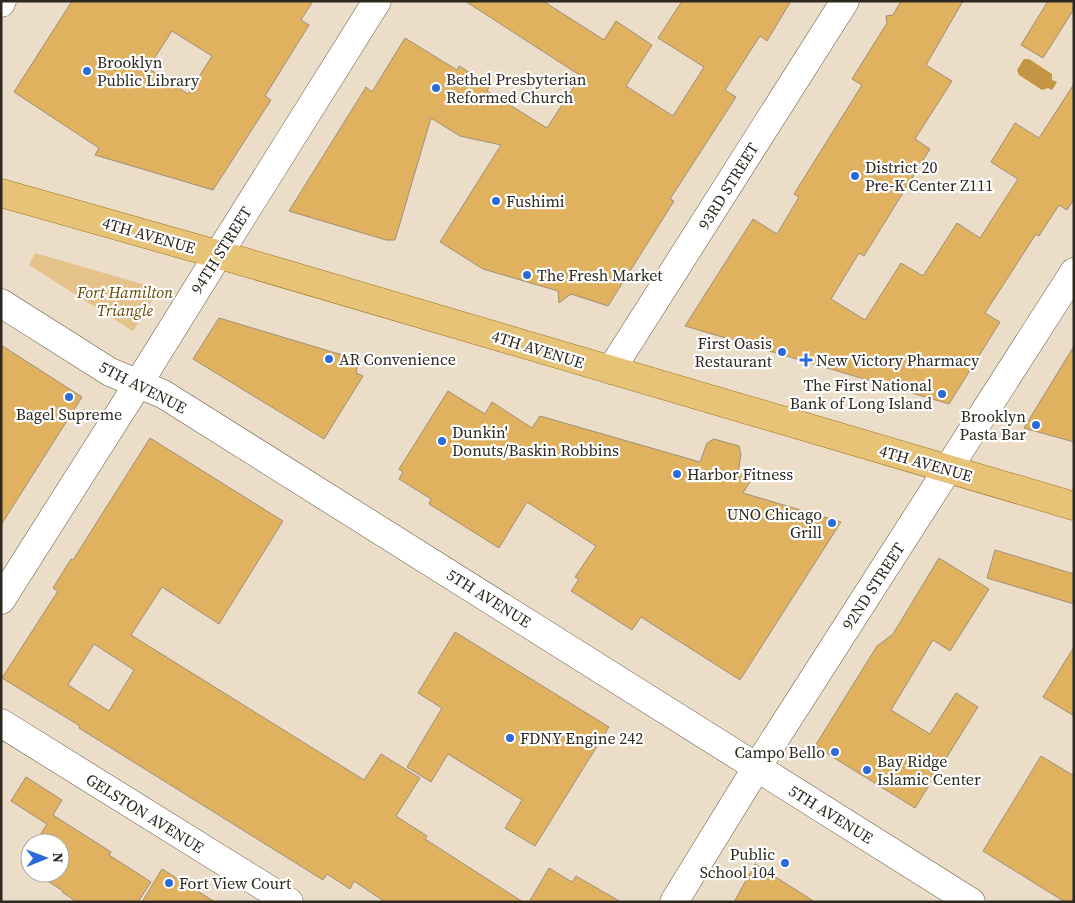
<svg xmlns="http://www.w3.org/2000/svg" width="1075" height="903" font-family="'Source Serif 4',serif">
<style>
.green{fill:#e5c287}
.water{fill:#c49643}
.building{fill:#e0b15f;stroke:#9d907b;fill-rule:evenodd}
.lines{fill:none;stroke-linecap:round;stroke-linejoin:round}
.minor-casing{stroke:#625642;stroke-width:29}
.tertiary-casing{stroke:#625642;stroke-width:29}
.primary-casing{stroke:#9b731d;stroke-width:29}
.minor{stroke:#fff;stroke-width:28}
.tertiary{stroke:#fff;stroke-width:28}
.primary{stroke:#e6c377;stroke-width:28}
.poi-dot{fill:#2a6bd8;stroke:#fff;stroke-width:2}
.labels{text-anchor:middle;dominant-baseline:central;stroke-width:4.5;stroke-linejoin:round;paint-order:stroke}
.poi-label{font-size:16px;fill:#2e2920;stroke:#fff;text-anchor:start}
.street-label{font-size:16px;fill:#2e2920;stroke:#fff}
.park-label{font-size:16px;font-style:italic;fill:#654701;stroke:#fff}
</style>
<rect width="100%" height="100%" fill="#ebddc7"/>
<polygon class="green" points="35,253 159,289 133,331 29,265"/>
<polygon class="water" points="1024,59 1029,59 1052,74 1052,80 1057,82 1052,90 1048,88 1042,90 1019,75 1017,70"/>
<g class="building">
<path d="M72,1H313L301,20L309,25L265,96L271,100L213,190L95,155L99,148L14,92ZM172,31L212,56L188,94L148,68Z"/>
<polygon points="465,1 543,1 604,40 616,21 652,45 626,86 673,116 704,67 658,38 682,1 791,1 767,41 760,36 725,90 736,97 670,199 674,201 608,306 571,294 559,303 558,291 483,269 440,242 501,145 460,136 431,118 395,240 386,240 289,211 366,87 372,92 405,38 457,70 459,66 490,85 487,91 547,128 581,76"/>
<polygon points="901,1 963,1 926,65 952,81 915,139 930,149 864,256 859,253 831,299 865,320 901,263 923,276 957,223 980,238 1018,179 991,162 1015,123 1039,138 1074,84 1074,199 1067,210 1059,205 1039,236 1036,234 985,313 1000,322 949,404 685,326 753,219 777,234 799,197 794,194 862,85 852,79 887,23 886,16 893,15"/>
<polygon points="1048,1 1074,1 1074,9 1043,58 1021,45"/>
<polygon points="219,318 359,360 356,373 363,376 324,439 193,359"/>
<polygon points="1,345 82,397 1,525"/>
<polygon points="1074,346 1074,442 1024,428"/>
<polygon points="448,391 485,414 492,402 532,428 540,416 700,462 707,443 714,439 739,446 741,454 738,473 753,477 743,493 841,522 740,680 641,617 632,630 571,591 579,579 575,577 596,546 527,502 499,548 429,504 431,499 399,479 403,472 399,469"/>
<path d="M150,438L283,521L219,624L162,587L131,635L364,780L381,754L420,778L396,816L427,836L425,839L523,902H385L354,881L350,889L327,874L323,880L79,728L80,726L2,678L58,591L53,588L71,559L73,560ZM94,644L134,670L109,711L68,685Z"/>
<polygon points="995,550 1074,574 1074,604 987,578"/>
<polygon points="939,558 989,589 950,651 933,640 891,710 930,734 956,693 978,707 915,808 815,746 877,646 893,634"/>
<polygon points="455,632 609,727 535,846 505,828 522,800 448,754 431,782 407,767 442,708 418,693"/>
<polygon points="1074,647 1074,716 1043,697"/>
<polygon points="1041,756 1074,776 1074,902 1065,902 983,851"/>
<polygon points="26,777 62,800 53,815 111,852 109,855 151,882 138,902 77,902 62,892 63,891 35,873 60,873 60,843 35,843 47,824 11,801"/>
<polygon points="30,850 30,870 21,864"/>
<polygon points="755,864 815,902 734,902"/>
<polygon points="549,868 572,882 576,876 621,902 529,902"/>
<polygon points="162,869 215,902 142,902"/>
</g>
<g class="lines">
<g class="minor-casing">
<g id="minor">
<polyline points="1,3 2,1"/>
<polyline points="218,255 377,1"/>
<polyline points="611,370 845,1"/>
<polyline points="1,600 138,384"/>
<polyline points="1,723 289,902"/>
<polyline points="674,902 757,767 1074,272"/>
</g>
</g>
<g class="tertiary-casing">
<g id="tertiary">
<polyline points="1,303 110,372 163,394 971,902"/>
<polyline points="138,384 218,255"/>
</g>
</g>
<g class="primary-casing">
<polyline id="primary" points="1,193 248,263 1074,506"/>
</g>
<use href="#minor" class="minor"/>
<use href="#tertiary" class="tertiary"/>
<use href="#primary" class="primary"/>
</g>
<g class="poi-dot">
<circle cx="87" cy="71" r="5"/>
<circle cx="436" cy="88" r="5"/>
<circle cx="855" cy="176" r="5"/>
<circle cx="496" cy="201" r="5"/>
<circle cx="527" cy="275" r="5"/>
<circle cx="782" cy="352" r="5"/>
<circle cx="329" cy="359" r="5"/>
<path d="M803.5 352.5h5v5h5v5h-5v5h-5v-5h-5v-5h5z"/>
<circle cx="942" cy="394" r="5"/>
<circle cx="69" cy="397" r="5"/>
<circle cx="1036" cy="425" r="5"/>
<circle cx="442" cy="441" r="5"/>
<circle cx="677" cy="474" r="5"/>
<circle cx="832" cy="523" r="5"/>
<circle cx="510" cy="738" r="5"/>
<circle cx="835" cy="752" r="5"/>
<circle cx="867" cy="770" r="5"/>
<circle cx="785" cy="863" r="5"/>
<circle cx="169" cy="883" r="5"/>
</g>
<g class="labels">
<g class="poi-label">
<text x="97" y="62">Brooklyn<tspan x="97" dy="18">Public Library</tspan></text>
<text x="446" y="79">Bethel Presbyterian<tspan x="446" dy="18">Reformed Church</tspan></text>
<text x="865" y="167">District 20<tspan x="865" dy="18">Pre-K Center Z111</tspan></text>
<text x="506" y="201">Fushimi</text>
<text x="537" y="275">The Fresh Market</text>
<text x="772" y="343" text-anchor="end">First Oasis<tspan x="772" dy="18">Restaurant</tspan></text>
<text x="339" y="359">AR Convenience</text>
<text x="816" y="360">New Victory Pharmacy</text>
<text x="932" y="385" text-anchor="end">The First National<tspan x="932" dy="18">Bank of Long Island</tspan></text>
<text x="69" y="414" text-anchor="middle">Bagel Supreme</text>
<text x="1026" y="416" text-anchor="end">Brooklyn<tspan x="1026" dy="18">Pasta Bar</tspan></text>
<text x="452" y="432">Dunkin'<tspan x="452" dy="18">Donuts/Baskin Robbins</tspan></text>
<text x="687" y="474">Harbor Fitness</text>
<text x="822" y="514" text-anchor="end">UNO Chicago<tspan x="822" dy="18">Grill</tspan></text>
<text x="520" y="738">FDNY Engine 242</text>
<text x="825" y="752" text-anchor="end">Campo Bello</text>
<text x="877" y="761">Bay Ridge<tspan x="877" dy="18">Islamic Center</tspan></text>
<text x="775" y="854" text-anchor="end">Public<tspan x="775" dy="18">School 104</tspan></text>
<text x="179" y="883">Fort View Court</text>
</g>
<g class="street-label">
<text transform="translate(728 186) rotate(-58)">93RD STREET</text>
<text transform="translate(149 235) rotate(16)">4TH AVENUE</text>
<text transform="translate(221 250) rotate(-58)">94TH STREET</text>
<text transform="translate(538 349) rotate(17)">4TH AVENUE</text>
<text transform="translate(143 387) rotate(27)">5TH AVENUE</text>
<text transform="translate(926 463) rotate(16)">4TH AVENUE</text>
<text transform="translate(873 586) rotate(-57)">92ND STREET</text>
<text transform="translate(489 598) rotate(32)">5TH AVENUE</text>
<text transform="translate(145 813) rotate(32)">GELSTON AVENUE</text>
<text transform="translate(831 814) rotate(32)">5TH AVENUE</text>
</g>
<g class="park-label">
<text x="125" y="292">Fort Hamilton<tspan x="125" dy="18">Triangle</tspan></text>
</g>
</g>
<rect width="1075" height="903" fill="none" stroke="#2e2920" stroke-width="5"/>
<g transform="translate(45 858) rotate(89)"><circle r="24" fill="#ffffff" stroke="#aba9a6"/>
<path d="M0-4L9 19L0 12L-9 19Z" fill="#2a6bd8"/>
<text y="-8" font-size="14" font-weight="bold" text-anchor="middle" fill="#2e2920">N</text>
</g>
</svg>
